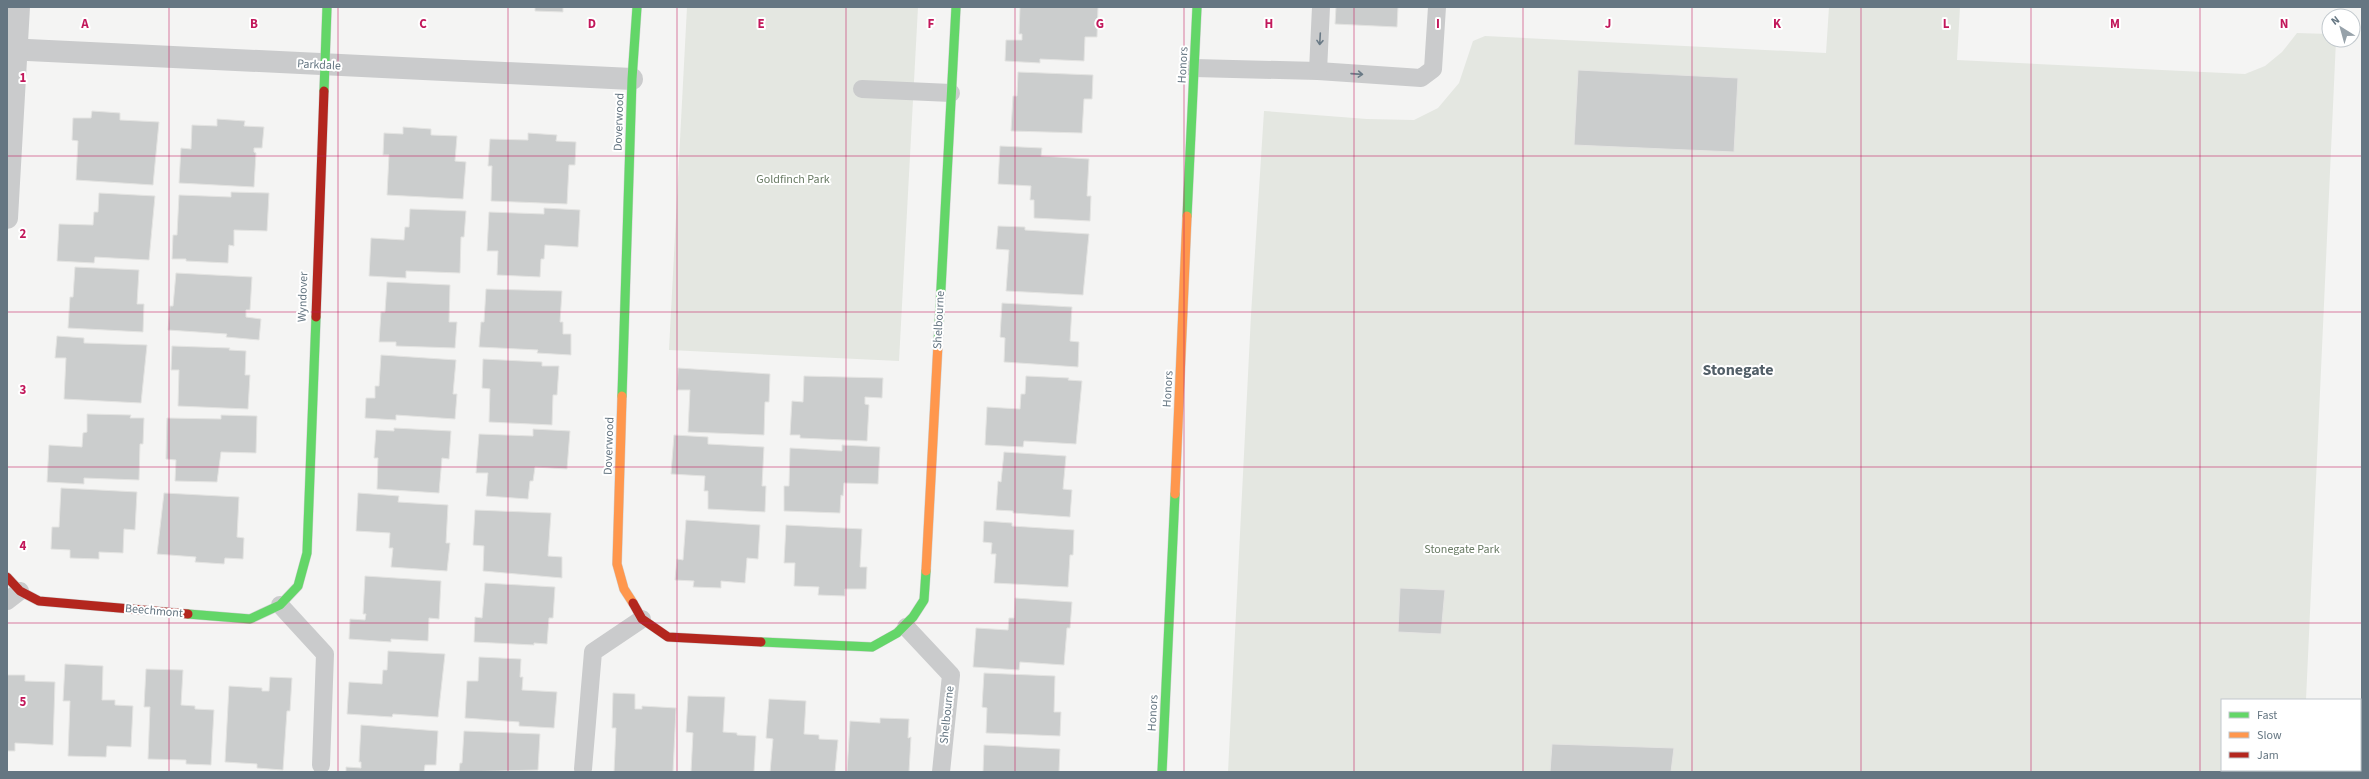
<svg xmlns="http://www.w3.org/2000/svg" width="2369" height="779" font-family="'Source Sans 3',sans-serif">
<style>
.green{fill:#e4e7e1}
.building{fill:#cbcdcd;stroke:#e4e4e2}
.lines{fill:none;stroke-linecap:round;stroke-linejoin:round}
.fast-casing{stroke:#d0d1d1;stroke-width:10}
.slow-casing{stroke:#d0d1d1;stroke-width:10}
.jam-casing{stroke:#d0d1d1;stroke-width:10}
.lane{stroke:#cacbcc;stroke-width:18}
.street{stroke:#cacbcc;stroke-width:22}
.fast{stroke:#63d668;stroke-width:9}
.slow{stroke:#ff974d;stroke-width:9}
.jam{stroke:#b3261e;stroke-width:9}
.oneway{stroke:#6a7a86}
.grid{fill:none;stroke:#c2185b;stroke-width:1;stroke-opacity:0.55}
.labels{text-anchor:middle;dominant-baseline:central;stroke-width:4;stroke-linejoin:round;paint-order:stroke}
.street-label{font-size:12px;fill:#657682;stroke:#fff}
.park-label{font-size:12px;fill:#687a63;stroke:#fff}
.district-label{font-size:16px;font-weight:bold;fill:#525f68;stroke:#fff}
.grid-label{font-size:13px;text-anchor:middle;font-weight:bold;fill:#c2185b;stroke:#fff;stroke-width:4;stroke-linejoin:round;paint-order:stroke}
</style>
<rect width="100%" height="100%" fill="#f4f4f3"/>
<g class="green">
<polygon points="687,7 918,7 899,361 669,350"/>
<polygon points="1829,7 1960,7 1957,60 2245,74 2265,66 2282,52 2297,33 2329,34 2329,40 2336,40 2306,700 2222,700 2222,770 2303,770 2303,772 1228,772 1251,315 1264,111 1367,119 1414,120 1438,108 1459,83 1473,41 1485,36 1826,53"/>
</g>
<g class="building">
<polygon points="535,7 563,7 563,12 535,11"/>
<polygon points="1020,7 1098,7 1097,37 1085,37 1084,61 1040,59 1040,63 1005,61 1006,40 1022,40 1022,34 1019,34"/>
<polygon points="1336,7 1398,7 1397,27 1335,24"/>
<polygon points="1578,70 1738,78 1734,152 1574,145"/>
<polygon points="1018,72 1093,75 1092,99 1084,99 1082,133 1011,131 1013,96 1017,96"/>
<polygon points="92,111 120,113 120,120 159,122 153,185 76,180 78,141 72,140 73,118 91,118"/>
<polygon points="217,119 245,121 244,126 264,127 262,148 254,148 254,152 256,153 254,187 179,183 181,148 191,149 192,125 217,126"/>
<polygon points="403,127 431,129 431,135 457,136 455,161 466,162 463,199 387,195 389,155 383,155 384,133 403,134"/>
<polygon points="528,133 557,135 556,141 576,142 575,165 569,165 567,204 491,201 492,166 488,166 490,139 528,140"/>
<polygon points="1000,146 1042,148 1041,156 1089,159 1087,196 1091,196 1090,221 1034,218 1034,200 1030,200 1031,186 998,184"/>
<polygon points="231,192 269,193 267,231 234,230 234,246 229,245 228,263 186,261 186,259 172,259 173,235 177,235 179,195 231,197"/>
<polygon points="99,193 155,196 149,260 95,257 94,263 57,261 59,224 93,225 94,212 98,212"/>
<polygon points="544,208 580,210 578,247 545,245 544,259 541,259 540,277 497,275 498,251 487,251 489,212 544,214"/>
<polygon points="410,209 466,211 464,237 461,237 460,273 406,271 406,278 369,276 371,238 404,240 405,227 409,227"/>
<polygon points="998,226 1025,227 1025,230 1089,234 1083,295 1006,291 1009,250 996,249"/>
<polygon points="75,267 139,270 137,304 144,304 143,332 68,328 70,297 73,297"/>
<polygon points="176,273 252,277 250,310 246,310 246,317 261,319 259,340 226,337 227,334 168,330 170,306 173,306"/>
<polygon points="387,282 450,285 449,322 457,322 455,348 396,346 396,342 379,342 381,312 385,312"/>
<polygon points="486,289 562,291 560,322 563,322 563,334 571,334 571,355 537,353 538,350 479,347 481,322 484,322"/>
<polygon points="1002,303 1072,307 1070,341 1079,342 1078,367 1004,362 1005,338 1000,337"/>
<polygon points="57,336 84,338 84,343 147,345 141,403 64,399 66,358 55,358"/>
<polygon points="172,346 230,348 229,350 246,351 245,375 250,375 248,409 178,406 179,370 171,370"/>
<polygon points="381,355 456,360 453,394 457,394 455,419 396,415 396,420 365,418 366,398 375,398 375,386 379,386"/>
<polygon points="483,359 542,362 542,366 559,366 557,395 553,395 552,425 489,422 490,389 482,388"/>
<polygon points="678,368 770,374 769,402 765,402 764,435 688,432 690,390 677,390"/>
<polygon points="804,376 883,378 882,398 865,397 865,404 869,405 867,441 800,438 800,435 790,435 792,401 803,402"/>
<polygon points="1026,376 1069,378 1068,380 1082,381 1076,444 1024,441 1023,447 985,445 987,407 1020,409 1021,394 1025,394"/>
<polygon points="87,414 131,415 130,418 144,418 143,444 140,444 139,480 84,478 84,484 47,482 49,445 82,447 83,433 87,432"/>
<polygon points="221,415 257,416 256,453 221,452 217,482 175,481 176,460 166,459 167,418 221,419"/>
<polygon points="394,428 451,431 449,459 442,458 439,493 377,489 378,458 374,458 376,430 394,431"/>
<polygon points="533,429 570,431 567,469 535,467 533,481 530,481 528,499 486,496 488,473 476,473 479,434 533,436"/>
<polygon points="674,435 708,437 708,444 764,447 762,486 766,486 765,512 708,509 708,491 704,491 705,476 671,474"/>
<polygon points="842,445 880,447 878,484 844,483 843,496 841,495 840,513 784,511 784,486 789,486 790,448 842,451"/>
<polygon points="1004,452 1066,456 1063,489 1072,490 1070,517 1013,513 1013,511 996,510 998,481 1001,482"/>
<polygon points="61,488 137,492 135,530 124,529 123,553 99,552 99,559 70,558 70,550 51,549 52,527 59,527"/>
<polygon points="164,493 239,497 237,537 244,538 243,559 225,558 224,564 195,562 196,557 157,554"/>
<polygon points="358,493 399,496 398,502 448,505 446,543 450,543 447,571 391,567 393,548 389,548 390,533 356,531"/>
<polygon points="475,510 551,513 548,556 562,557 562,578 483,571 484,546 473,545"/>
<polygon points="686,520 760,525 758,559 747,558 745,583 721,581 721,588 693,587 694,581 675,580 677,559 683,560"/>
<polygon points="984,521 1012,523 1012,526 1074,530 1073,555 1070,555 1068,587 994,583 996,554 991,554 992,543 983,542"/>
<polygon points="786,525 862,529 860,567 867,567 866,589 845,589 845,596 818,595 819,587 794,586 795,563 784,563"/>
<polygon points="365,576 441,581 439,619 429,618 428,641 391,639 391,642 349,639 350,619 365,620 366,614 363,614"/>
<polygon points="485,583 555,587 553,618 549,618 547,644 534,643 534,645 474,642 475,617 482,618"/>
<polygon points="1400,588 1445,590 1441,634 1398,632"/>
<polygon points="1015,598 1072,602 1070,628 1067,628 1064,665 1020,662 1019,670 973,667 976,628 1008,630 1009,618 1014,618"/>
<polygon points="388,651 445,654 438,717 393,714 392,717 347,714 349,682 382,684 383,670 387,670"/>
<polygon points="479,657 521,659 520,677 523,677 522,690 557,692 554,728 519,726 519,722 465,718 467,681 478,681"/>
<polygon points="65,664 103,666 102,700 115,700 115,705 133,706 131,747 107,746 106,757 68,756 70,701 63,701"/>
<polygon points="146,669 183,670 181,705 195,706 195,709 214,710 211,765 186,764 186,760 148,759 150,707 144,707"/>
<polygon points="984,673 1055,676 1054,712 1061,712 1060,736 986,733 987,708 982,707"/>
<polygon points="7,675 25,675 25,681 55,682 53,745 15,743 15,751 7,751"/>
<polygon points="270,677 292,678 290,711 287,711 283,770 257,768 257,764 225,762 229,686 262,688 262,691 269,691"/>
<polygon points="613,693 635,694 635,709 642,709 642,706 676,708 673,772 614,772 616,728 612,728"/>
<polygon points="688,696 725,697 723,732 737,733 737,735 756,736 754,772 691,772 693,733 686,732"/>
<polygon points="769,699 806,701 804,734 819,735 819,739 838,740 835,772 770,772 773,739 766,738"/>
<polygon points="880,718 909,719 908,738 911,737 909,772 847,772 850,721 880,723"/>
<polygon points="361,725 438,731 436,765 425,765 424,772 346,772 346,767 361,768 361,762 359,762"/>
<polygon points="464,731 540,734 538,770 459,772 460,763 462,763"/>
<polygon points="1552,744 1674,748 1671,772 1550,772"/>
<polygon points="984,745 1060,749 1059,772 983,772"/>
</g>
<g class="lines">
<g class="fast-casing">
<g id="fast">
<polyline points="324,91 327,7"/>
<polyline points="1187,216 1197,7"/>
<polyline points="938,344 956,7"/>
<polyline points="622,396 632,79 637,7"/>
<polyline points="188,614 250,619 280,605 298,586 307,553 316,317"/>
<polyline points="761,642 872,647 897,633 913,617 924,600 926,571"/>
<polyline points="1162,772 1175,494"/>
</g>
</g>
<g class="slow-casing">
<g id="slow">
<polyline points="622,396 617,564 624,589 633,603"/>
<polyline points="1175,494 1187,216"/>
<polyline points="926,571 938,344"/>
</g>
</g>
<g class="jam-casing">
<g id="jam">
<polyline points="316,317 324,91"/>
<polyline points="7,577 20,591 39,601 188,614"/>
<polyline points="633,603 642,619 668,637 761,642"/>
</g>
</g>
<g class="lane">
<polyline points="1194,68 1318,71 1421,78 1433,69 1437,7"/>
<polyline points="1318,71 1321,7"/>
<polyline points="862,89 951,93"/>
<polyline points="7,601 20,591"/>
<polyline points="280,605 325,654 321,765"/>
<polyline points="906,627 951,675 941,772"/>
<polyline points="583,769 593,652 642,619"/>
</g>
<g class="street">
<polyline points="7,49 632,79"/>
<polyline points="7,218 19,7"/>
</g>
<use href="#fast" class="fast"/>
<use href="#slow" class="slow"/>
<use href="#jam" class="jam"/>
</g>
<defs><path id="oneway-shaft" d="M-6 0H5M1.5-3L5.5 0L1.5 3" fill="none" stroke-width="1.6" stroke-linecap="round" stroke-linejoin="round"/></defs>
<g class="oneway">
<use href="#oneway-shaft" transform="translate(1320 39) rotate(93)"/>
<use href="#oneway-shaft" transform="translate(1357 74) rotate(4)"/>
</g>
<path class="grid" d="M169,7V772M338,7V772M508,7V772M677,7V772M846,7V772M1015,7V772M1184,7V772M1354,7V772M1523,7V772M1692,7V772M1861,7V772M2031,7V772M2200,7V772M7,156H2362M7,312H2362M7,467H2362M7,623H2362"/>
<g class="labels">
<g class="street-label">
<text transform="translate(319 65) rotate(3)">Parkdale</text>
<text transform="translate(1183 65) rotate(-87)">Honors</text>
<text transform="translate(619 122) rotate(-88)">Doverwood</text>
<text transform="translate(303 297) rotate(-88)">Wyndover</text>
<text transform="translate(939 320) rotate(-87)">Shelbourne</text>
<text transform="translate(1168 389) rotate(-87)">Honors</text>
<text transform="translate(609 446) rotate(-88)">Doverwood</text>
<text transform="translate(154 611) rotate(5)">Beechmont</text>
<text transform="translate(1153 713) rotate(-87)">Honors</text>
<text transform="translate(947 715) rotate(-84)">Shelbourne</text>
</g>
<g class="park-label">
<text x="793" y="179">Goldfinch Park</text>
<text x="1462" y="549">Stonegate Park</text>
</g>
<g class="district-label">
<text x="1738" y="370">Stonegate</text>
</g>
</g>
<g class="grid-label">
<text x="85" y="28">A</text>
<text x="254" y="28">B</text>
<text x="423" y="28">C</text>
<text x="592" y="28">D</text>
<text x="761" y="28">E</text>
<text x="931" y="28">F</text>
<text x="1100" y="28">G</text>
<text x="1269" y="28">H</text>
<text x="1438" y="28">I</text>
<text x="1608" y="28">J</text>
<text x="1777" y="28">K</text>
<text x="1946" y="28">L</text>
<text x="2115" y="28">M</text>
<text x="2284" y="28">N</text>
<text x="23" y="82">1</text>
<text x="23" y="238">2</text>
<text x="23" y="394">3</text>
<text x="23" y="550">4</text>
<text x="23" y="706">5</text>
</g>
<rect width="2369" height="779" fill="none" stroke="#657682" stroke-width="16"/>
<rect x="2221" y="699" width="140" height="72" fill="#ffffff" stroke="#c1c8cd"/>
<rect x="2229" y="712" width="20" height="6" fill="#63d668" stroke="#c1c8cd"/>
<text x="2257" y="719" font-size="12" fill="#657682">Fast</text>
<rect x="2229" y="732" width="20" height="6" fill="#ff974d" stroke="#c1c8cd"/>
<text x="2257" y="739" font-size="12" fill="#657682">Slow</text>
<rect x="2229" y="752" width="20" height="6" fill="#b3261e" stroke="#c1c8cd"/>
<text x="2257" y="759" font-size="12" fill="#657682">Jam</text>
<g transform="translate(2341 28) rotate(323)"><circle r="19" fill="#ffffff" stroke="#c1c8cd"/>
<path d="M0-3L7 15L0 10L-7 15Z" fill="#97a2aa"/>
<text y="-6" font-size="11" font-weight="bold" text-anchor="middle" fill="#657682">N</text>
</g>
</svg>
